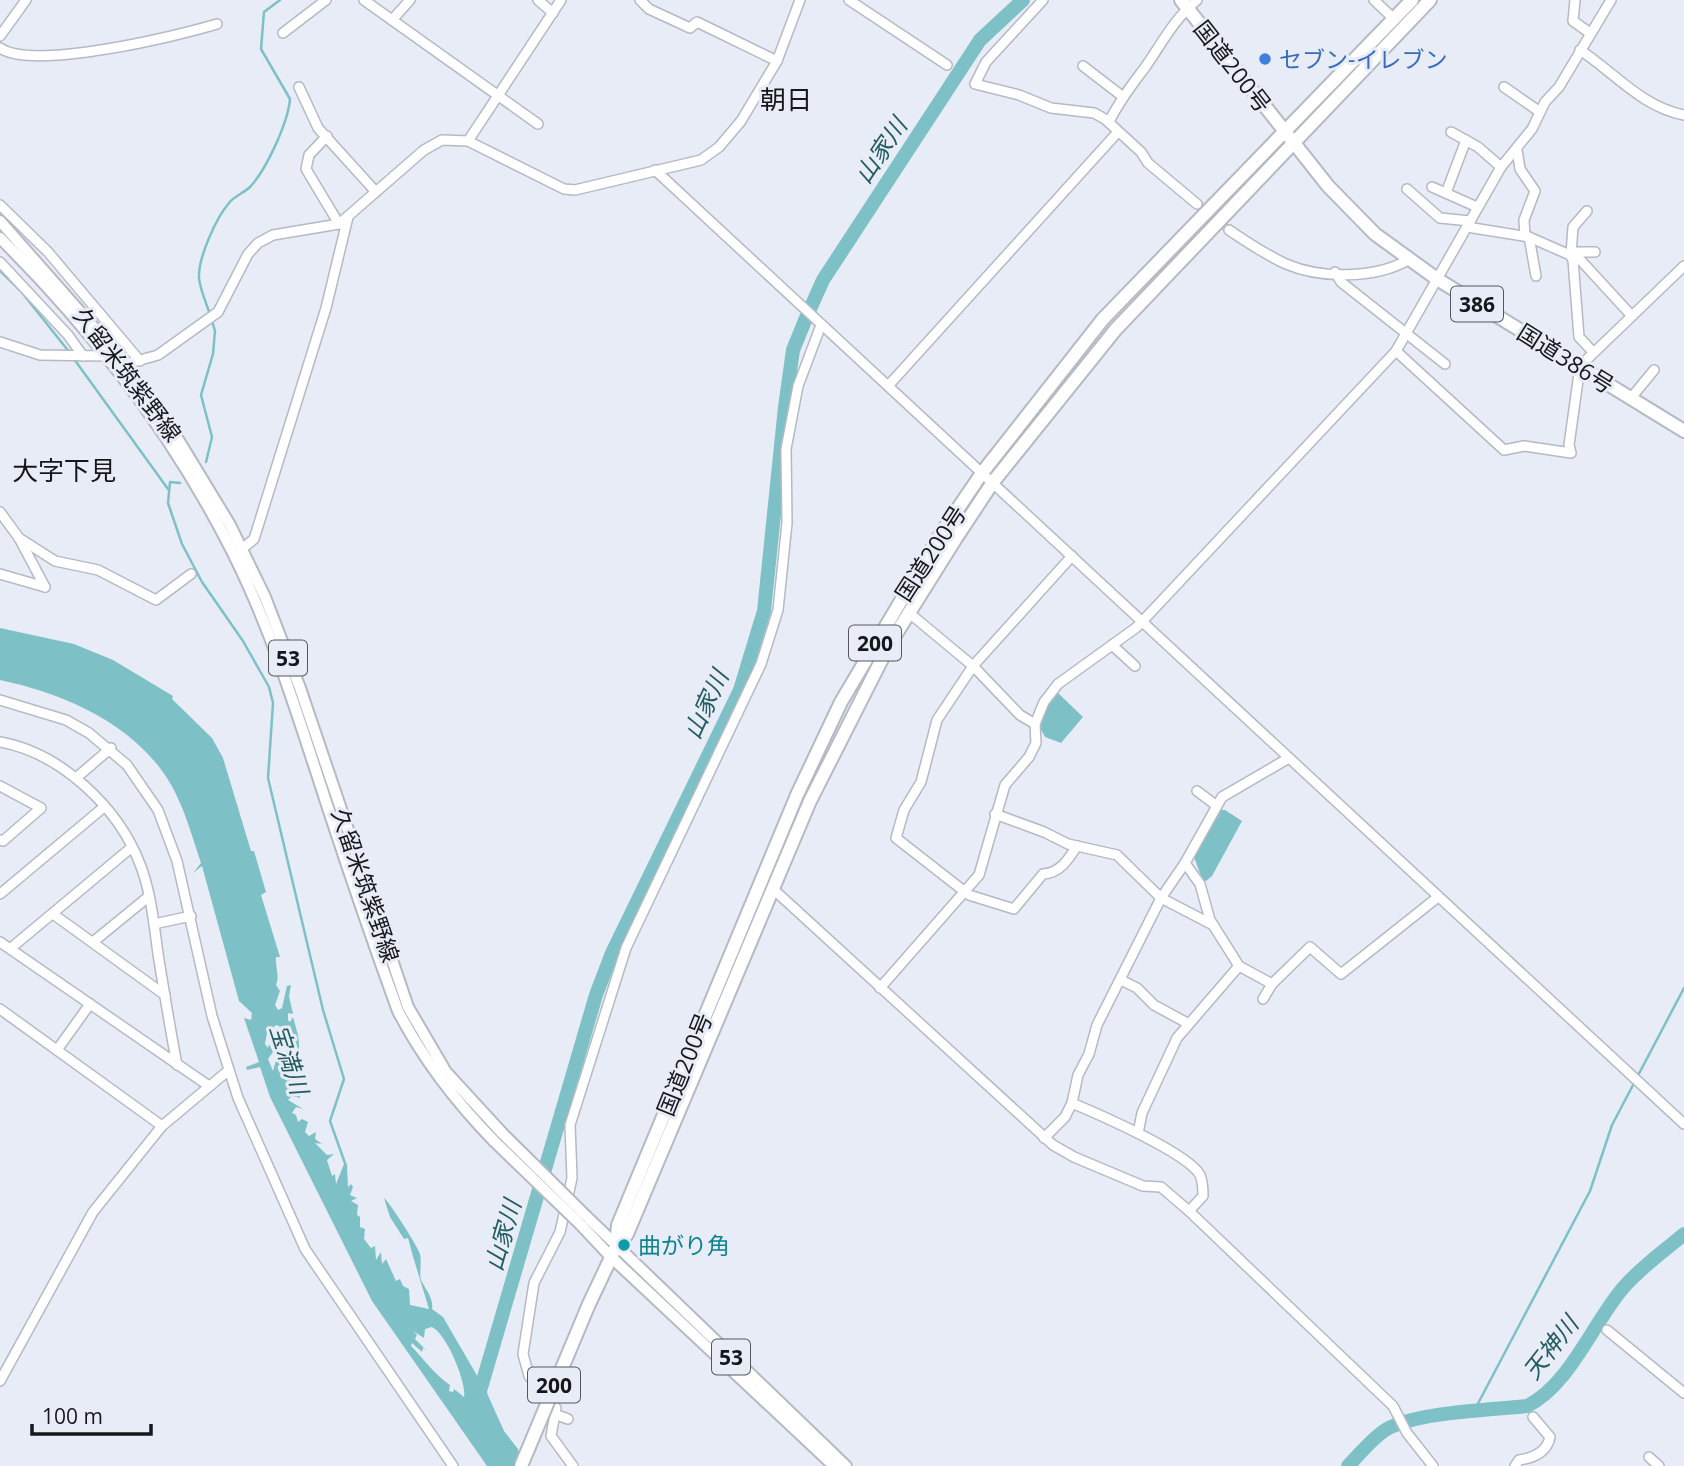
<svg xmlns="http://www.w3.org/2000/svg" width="1684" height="1466" font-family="'Open Sans','Noto Sans JP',sans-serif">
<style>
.water{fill:#7dc1c7;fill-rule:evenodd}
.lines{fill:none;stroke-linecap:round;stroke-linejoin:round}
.stream{stroke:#7dc1c7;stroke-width:2.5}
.river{stroke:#7dc1c7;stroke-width:14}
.minor-tunnel{stroke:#c8ccd6;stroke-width:9;stroke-dasharray:9 4.5;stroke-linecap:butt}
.minor-casing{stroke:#b5b9c3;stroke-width:12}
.major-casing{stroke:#b5b9c3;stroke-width:14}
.highway-casing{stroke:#b5b9c3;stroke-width:16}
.minor{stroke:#fff;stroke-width:9}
.major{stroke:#fff;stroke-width:10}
.highway{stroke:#fff;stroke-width:12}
.major-bridge-casing{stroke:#b5b9c3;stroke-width:14;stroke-linecap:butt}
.highway-bridge-casing{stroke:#b5b9c3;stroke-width:16;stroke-linecap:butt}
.major-bridge{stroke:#fff;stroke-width:10}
.highway-bridge{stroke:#fff;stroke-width:12}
.shop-dot{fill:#3f7fe0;stroke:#e8ecf7;stroke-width:2.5}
.culture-dot{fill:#0f9aa8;stroke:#e8ecf7;stroke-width:2.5}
.labels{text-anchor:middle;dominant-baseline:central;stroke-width:6;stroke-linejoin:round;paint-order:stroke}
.shield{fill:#e8ecf7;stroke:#54575c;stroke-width:2}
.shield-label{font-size:21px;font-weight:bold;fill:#15171a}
.shop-label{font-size:23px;fill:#366cbe;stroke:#e8ecf7;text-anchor:start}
.street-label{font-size:23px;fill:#15171a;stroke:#e8ecf7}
.culture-label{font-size:23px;fill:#0d838f;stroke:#e8ecf7;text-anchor:start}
.water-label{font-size:24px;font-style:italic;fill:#225c61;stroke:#e8ecf7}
.quarter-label{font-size:26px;fill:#15171a;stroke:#e8ecf7}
</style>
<rect width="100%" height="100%" fill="#e8ecf7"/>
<g class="water">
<path d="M0,628L74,644L113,660L173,696L172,699L212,738L223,758L251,851H254L266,892L261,895L280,957H276C275,967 280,976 276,985L280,991L275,1005L278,1010L282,1008L287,986L291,985L289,996L293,1014L288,1013V1020L290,1022L293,1017C297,1032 302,1043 297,1060H284L300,1078L289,1079L300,1086L297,1088L289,1081L286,1082L291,1086L288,1090L300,1093V1098L292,1096L288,1100L303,1109L296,1107L292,1113L296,1115L298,1122L302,1119L308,1122L305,1132L309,1136L316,1132L315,1139L322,1144L315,1143L327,1155L334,1154L327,1160L332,1176L335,1174L336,1184L344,1164L347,1165L348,1187L351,1184L353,1187L350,1195L357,1198L351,1201L358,1205L357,1215L360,1217V1227L365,1229L364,1239L371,1248L375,1246L376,1260L381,1252L382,1264L386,1259L396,1281L400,1279L403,1286L409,1289L410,1305L429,1309C422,1285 414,1262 408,1238L404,1239L390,1217L384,1198C390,1203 417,1245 420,1254C422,1262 419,1275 421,1280C425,1289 434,1298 432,1309L443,1317L486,1391L504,1431L518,1449L523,1466H487L372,1301L270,1097L260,1067L247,1070L246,1067L259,1062L244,1018L251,1020L252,1013L239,1001L202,866L193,873L201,863C193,839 186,814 175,792C142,727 67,694 0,680ZM276,1025L289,1030V1037L284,1043L290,1042L285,1055L283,1053L281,1057L278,1053L273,1071L268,1059L273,1052L269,1044L268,1048L265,1044L267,1033ZM432,1327C447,1334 467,1384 464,1397L454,1389L453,1392L449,1391L450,1385C435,1375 424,1359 411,1346L412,1343L422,1352L423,1348L427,1351L415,1339L417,1335L413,1331L424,1338L425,1329Z"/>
<polygon points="1056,691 1083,717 1061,743 1045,737 1040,728 1050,698"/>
<polygon points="1221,810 1225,810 1242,821 1212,876 1206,881 1202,879 1194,857"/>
</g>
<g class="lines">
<g class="stream">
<polyline points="0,271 20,290 70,353"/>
<path d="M210,314C206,303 200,289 199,278C198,258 216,218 229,203C234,196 244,193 250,187C266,170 288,123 290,99L261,49L264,12L280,0"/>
<polyline points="74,359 168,489"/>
<polyline points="206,462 212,437 201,395 213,354 215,331 212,321"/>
<polyline points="180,483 170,482 168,503 182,544 202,582 243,641 269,687 273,703 268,778 323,1010 344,1079 330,1121 346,1166"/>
<polyline points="1473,1413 1590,1191 1612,1125 1684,988"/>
</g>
<g class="river">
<polyline points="481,1401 480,1391 596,995 612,953 740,690 764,611 785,407 793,350 806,318 823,280 980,40 1023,0"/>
<path d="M1348,1466C1360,1454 1373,1437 1387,1429C1417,1412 1491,1410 1527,1406C1569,1386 1593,1323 1623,1288C1641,1267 1663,1252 1684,1234"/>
</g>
<polyline class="minor-tunnel" points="1197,204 1229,230"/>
<g class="minor-casing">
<g id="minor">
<polyline points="364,0 392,20"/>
<polyline points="410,0 392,20 538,124"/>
<polyline points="538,0 553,13"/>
<polyline points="640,0 649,9 690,28 697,22 777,61"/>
<polyline points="849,0 947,65"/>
<polyline points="1043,0 986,62 975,84 1019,95 1051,108 1094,113 1105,119 1141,152 1148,163 1197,204"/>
<polyline points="1374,0 1394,19"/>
<polyline points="1575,0 1573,21 1590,33"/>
<polyline points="283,33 326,0"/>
<polyline points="0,36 26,0"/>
<path d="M0,48C33,71 177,36 217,24"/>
<path d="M1580,50C1615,73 1642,107 1684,115"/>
<polyline points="1083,66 1122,96"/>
<polyline points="299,87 318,128 376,192"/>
<polyline points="1504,87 1540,112"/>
<path d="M1109,122C1119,101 1132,85 1146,66C1162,43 1174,19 1197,0"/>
<polyline points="1451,132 1478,147 1501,167"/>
<polyline points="327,136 309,155 306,169 339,224"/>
<polyline points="468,141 561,0"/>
<polyline points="1517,150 1520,169 1535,191 1524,220 1525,236"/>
<polyline points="655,170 1684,1124"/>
<polyline points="1432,187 1477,207"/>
<polyline points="1407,189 1440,218 1470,221"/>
<polyline points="1446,193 1466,140"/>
<polyline points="0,205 48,252 140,361"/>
<polyline points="1467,227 1529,237 1570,255 1573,260 1579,337 1592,351"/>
<path d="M1229,230C1247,242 1266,255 1286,264C1321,279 1375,279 1408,260"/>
<polyline points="1529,237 1536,276"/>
<polyline points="1573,252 1631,315"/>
<polyline points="1573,252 1595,252"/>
<polyline points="1571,254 1573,227 1587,211"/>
<polyline points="0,262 68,335 83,356"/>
<polyline points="1335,272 1341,282 1445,364"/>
<polyline points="0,342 40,355 106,356"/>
<polyline points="1396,351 1504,450 1524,446 1571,453 1569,445 1580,366 1684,266"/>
<polyline points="126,364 158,355 218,312 248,254 258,243 273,235 339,224 424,150 442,140 468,141 564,189 575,190 701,160 719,147 741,121 777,61 800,0"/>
<polyline points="888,386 1117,133"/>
<polyline points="1631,398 1654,370"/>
<polyline points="0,512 19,538 45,587"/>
<polyline points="19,538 55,561 98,570 156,600 191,574"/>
<polyline points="243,548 254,539 326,308 348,217"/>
<path d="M1072,556L973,666L937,720L921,782L904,810L896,838L969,895L1014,909L1043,874C1060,873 1068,860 1077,846"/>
<polyline points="0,574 45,587"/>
<polyline points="908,612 973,666 1020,715 1035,724"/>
<polyline points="1112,645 1135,666"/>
<polyline points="0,700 66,720 89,733 127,765 158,810 177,861 212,1016 238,1098 305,1249 453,1466"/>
<path d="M0,742C61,753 118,807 140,864C151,892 154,924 158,954C164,991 170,1028 177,1065"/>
<polyline points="76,778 111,748"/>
<polyline points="0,786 41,808 3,841 0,840"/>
<polyline points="1197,791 1217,806"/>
<polyline points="995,814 1044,832 1068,844 1117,855 1161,898 1213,925"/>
<polyline points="1185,863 1200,884 1210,920 1239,966 1272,984 1310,947 1341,974 1438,897"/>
<polyline points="772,888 1053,1145 1074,1157 1143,1186 1161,1187 1189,1211 1393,1406 1407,1433 1433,1466"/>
<polyline points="0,894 104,807"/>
<polyline points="53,914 165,995"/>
<polyline points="154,924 191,916"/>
<polyline points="0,942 209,1086"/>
<polyline points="93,942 148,897"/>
<polyline points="11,948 132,847"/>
<polyline points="1121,980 1137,988 1154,1005 1189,1024"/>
<polyline points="880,988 979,875 1005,785 1029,757 1036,743 1035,724 1044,702 1058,684 1137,627 1396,351 1501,167 1532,129 1545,102 1559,87 1611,0"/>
<polyline points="1263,999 1272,984"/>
<polyline points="0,1009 162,1126"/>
<polyline points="57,1050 90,1004"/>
<path d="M1072,1103C1098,1114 1188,1153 1200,1175C1203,1182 1203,1189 1203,1196L1189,1211"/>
<polyline points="1138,1133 1142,1113 1177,1038 1239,966"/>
<polyline points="1044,1138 1065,1117 1072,1103 1078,1075 1089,1054 1097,1025 1161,898 1185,863 1222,797 1289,758"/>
<polyline points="1607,1330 1684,1393"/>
<polyline points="0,1381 93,1212 162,1126 229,1070"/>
<polyline points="557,1415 568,1419"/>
<polyline points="1649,1457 1659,1466"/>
<polyline points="573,1466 551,1436 556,1408 529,1376 523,1354 534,1283 560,1232 572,1178 570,1125 626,948 761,664 778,610 787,523 786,449 798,386 821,325"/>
<path d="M1515,1466L1519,1460C1533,1458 1547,1452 1550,1437L1533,1417"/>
</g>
</g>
<g class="major-casing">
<g id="major">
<polyline points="0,221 126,364 179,441 230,525 265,597 300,688 408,1007 446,1072 502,1133"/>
<path d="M0,238C93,330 174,436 233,553C274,635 300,723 329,811C351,878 374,945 398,1011C424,1061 455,1101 494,1141"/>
<polyline points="586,1216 846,1466"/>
<polyline points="581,1225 611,1257 834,1466"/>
</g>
</g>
<g class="highway-casing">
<g id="highway">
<polyline points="1181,0 1328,186 1375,234 1437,279 1684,431"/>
<polyline points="616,1247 618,1225 797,795 841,702 940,535 982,473 1103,319 1412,0"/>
<polyline points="589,1304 616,1247 627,1234 810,801 889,645 956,538 993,482 1116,329 1430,0"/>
</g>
</g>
<use href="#minor" class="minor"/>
<use href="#major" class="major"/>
<use href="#highway" class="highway"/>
<g class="major-bridge-casing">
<g id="major-bridge">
<polyline points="502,1133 586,1216"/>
<polyline points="494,1141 581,1225"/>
</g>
</g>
<g class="highway-bridge-casing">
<polyline id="highway-bridge" points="521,1466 589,1304"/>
</g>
<use href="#major-bridge" class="major-bridge"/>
<use href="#highway-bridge" class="highway-bridge"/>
</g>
<circle class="shop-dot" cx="1265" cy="59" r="7"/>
<circle class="culture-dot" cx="624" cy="1245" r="7"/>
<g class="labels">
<g class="shield">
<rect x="1451" y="286.5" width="52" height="35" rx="5"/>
<rect x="849" y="625.5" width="52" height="35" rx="5"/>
<rect x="269" y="640.5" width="38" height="35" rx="5"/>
<rect x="712" y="1339.5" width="38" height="35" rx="5"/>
<rect x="528" y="1367.5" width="52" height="35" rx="5"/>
</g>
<g class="shield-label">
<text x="1477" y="304">386</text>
<text x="875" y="643">200</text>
<text x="288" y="658">53</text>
<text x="731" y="1357">53</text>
<text x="554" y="1385">200</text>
</g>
<g class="shop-label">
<text x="1279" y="59">セブン-イレブン</text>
</g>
<g class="street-label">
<text transform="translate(1233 66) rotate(52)">国道200号</text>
<text transform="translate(1566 358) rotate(32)">国道386号</text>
<text transform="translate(128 374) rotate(53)">久留米筑紫野線</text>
<text transform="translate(930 553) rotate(-57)">国道200号</text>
<text transform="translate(366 885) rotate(71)">久留米筑紫野線</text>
<text transform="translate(684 1064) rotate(-68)">国道200号</text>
</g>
<g class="culture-label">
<text x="638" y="1245">曲がり角</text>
</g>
<g class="water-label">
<text transform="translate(880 150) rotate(-56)">山家川</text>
<text transform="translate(705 704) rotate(-65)">山家川</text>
<text transform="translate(290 1059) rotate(72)">宝満川</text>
<text transform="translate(502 1235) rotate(-74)">山家川</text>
<text transform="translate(1550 1347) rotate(-52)">天神川</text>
</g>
<g class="quarter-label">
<text x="786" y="99">朝日</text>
<text x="64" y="470">大字下見</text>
</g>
</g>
<path d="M32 1424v10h119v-10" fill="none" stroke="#15171a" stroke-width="3.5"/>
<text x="42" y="1424" font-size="21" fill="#15171a" stroke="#e8ecf7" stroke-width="5" paint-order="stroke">100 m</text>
</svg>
